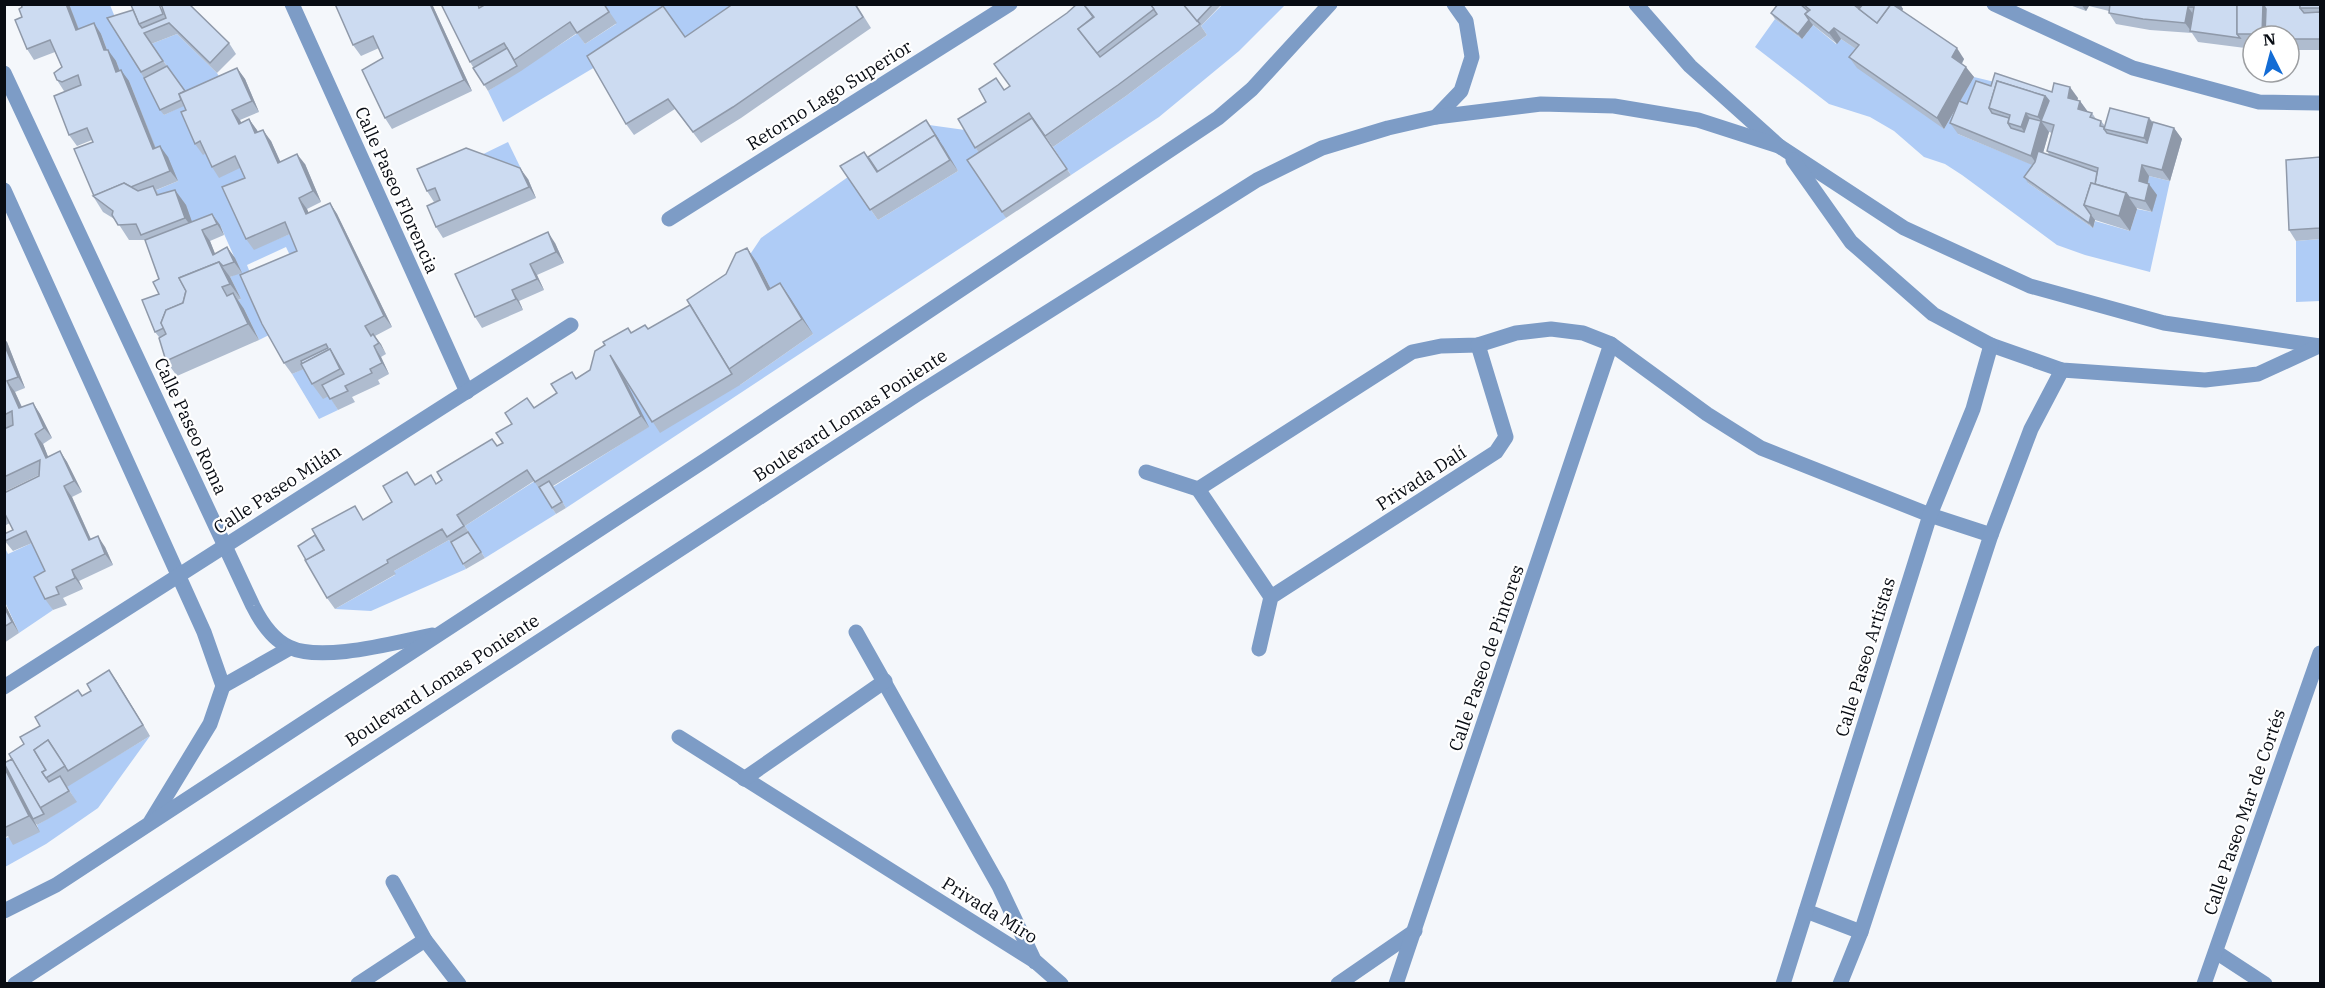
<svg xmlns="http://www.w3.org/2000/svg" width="2325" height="988" font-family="'IBM Plex Serif',serif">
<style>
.green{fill:#afccf6}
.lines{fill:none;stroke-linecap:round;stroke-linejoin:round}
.minor{stroke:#7d9cc6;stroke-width:15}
.wall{fill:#afbccf;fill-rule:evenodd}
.shaded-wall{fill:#8f99a9}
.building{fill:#ccdbf1;stroke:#8f99a9;stroke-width:1.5}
.labels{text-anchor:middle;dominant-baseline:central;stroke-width:4.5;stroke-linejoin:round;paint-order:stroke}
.street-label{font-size:18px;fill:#080c13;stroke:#fff}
</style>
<rect width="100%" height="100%" fill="#f4f7fb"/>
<g class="green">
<polygon points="69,5 110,5 119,27 164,115 186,104 203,154 208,152 242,167 252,188 254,249 292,233 305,262 295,266 286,247 247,265 254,283 269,335 259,340 244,309 233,302 241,299 230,277 241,272 220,225 196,233 135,199 178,181 160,160 129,81 124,83 116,61 111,61 101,34 83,41"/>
<polygon points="604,5 757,5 692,48 595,67 503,122 488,91 578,33 585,44 616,24"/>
<polygon points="1222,5 1285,5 1239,51 1159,117 1071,175 1053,147 1126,96 1207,35 1201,26"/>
<polygon points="1775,19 1802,39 1813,25 1836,44 1841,39 1867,56 1944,129 1974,77 2003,84 1958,134 2038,167 2028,183 2093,228 2095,221 2130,231 2137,209 2152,212 2146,192 2149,176 2170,181 2150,272 2085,255 2057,245 1962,175 1945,164 1924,157 1894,131 1870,117 1829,104 1755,47"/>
<polygon points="177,34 217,73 225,87 193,102 151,44"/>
<polygon points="929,125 965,130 983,159 1006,218 566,508 553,487 648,427 612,355 740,385 813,334 779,305 758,264 747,259 761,238 848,177 878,220 958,171"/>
<polygon points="508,142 526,179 473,159"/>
<polygon points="2320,239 2320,301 2296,302 2296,241"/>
<polygon points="334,355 330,396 338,410 319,419 292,374"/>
<polygon points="535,481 556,514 485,558 465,526"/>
<polygon points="449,540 466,569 371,611 335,609 395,575 394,571"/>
<polygon points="34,542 53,582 42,588 53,610 19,633 5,602 4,546 8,554"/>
<polygon points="150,736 98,808 46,844 5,867 4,838 39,832 37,825 76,802 67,786"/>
</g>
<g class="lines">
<g class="minor">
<polyline points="292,4 467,392"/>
<polyline points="1636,4 1690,66 1779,146 1904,228 2030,286 2164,323 2320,346"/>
<polyline points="1994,4 2133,68 2259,102 2320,103"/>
<path d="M4,73L253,606C261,622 272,639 289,647C322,663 396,642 432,635"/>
<polyline points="1436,117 1461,91 1472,57 1466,21 1454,4"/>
<polyline points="1793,160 1851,242 1933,314 1991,345 2062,370 2205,380 2258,374 2319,346"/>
<polyline points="4,190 204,632 223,686 210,724 151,821"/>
<polyline points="669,219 1010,4"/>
<polyline points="1146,472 1198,489 1271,597"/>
<polyline points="1198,489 1412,352 1441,346 1478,345 1516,333 1551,329 1583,333 1611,344 1707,414 1761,448 1930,515 1991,535"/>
<polyline points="856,632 999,886 1035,962"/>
<polyline points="1259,649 1271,597 1496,452 1506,437 1478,345"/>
<polyline points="223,686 290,648"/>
<polyline points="4,687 571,325"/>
<polyline points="679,737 1036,962 1061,984"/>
<polyline points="744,779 885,681"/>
<polyline points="393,882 425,940 459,984"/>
<polyline points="4,911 56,885 149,824 707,459 1218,118 1252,89 1330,4"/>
<polyline points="1806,911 1861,932"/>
<polyline points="2216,952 2265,984"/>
<polyline points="15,984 916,395 1257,180 1322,148 1388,128 1436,117 1541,104 1614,106 1698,120 1779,146"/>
<polyline points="358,984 425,940"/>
<polyline points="1338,984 1415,931"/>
<polyline points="1396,984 1611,344"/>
<polyline points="1783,984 1930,515 1973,409 1991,345"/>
<polyline points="1840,984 1861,932 1991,535 2031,429 2062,370"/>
<polyline points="2204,984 2320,653"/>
</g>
</g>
<g class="wall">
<polygon points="21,4 69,4 79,29 94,23 101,34 107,50 116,61 120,71 129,81 156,148 168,157 178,181 156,190 159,195 175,190 186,205 192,222 212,214 220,225 224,235 210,241 215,254 227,247 235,258 242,273 230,277 241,299 238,300 244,309 259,340 177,376 166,361 159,337 155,332 159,294 159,279 145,240 129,240 116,220 103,212 93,196 94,196 93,142 92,140 77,146 69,135 64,91 57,80 62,67 55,52 34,60 27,49"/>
<polygon points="189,4 229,43 236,54 217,73 177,34 151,44 185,91 237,68 245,79 259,112 240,120 241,123 249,119 258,132 271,141 280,162 305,164 321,202 307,209 308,213 330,203 337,214 392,327 375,336 386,354 381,357 389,374 378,380 380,384 352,397 355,402 338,410 329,396 323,399 312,384 304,369 292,374 284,363 297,251 290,234 254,250 246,239 245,178 240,168 219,178 212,167 206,153 203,155 195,144 184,106 164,115 160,110 144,78 107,18"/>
<polygon points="432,4 472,91 392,129 385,118 383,58 379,48 361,56 353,45"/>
<polygon points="604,4 617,23 585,44 577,33 521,71 488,91 470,62 482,7"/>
<polygon points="856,4 871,28 741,118 701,143 675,109 634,135 626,124 685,37"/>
<polygon points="1077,4 1222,4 1201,26 1207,35 1126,96 1053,147 1036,123 1071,175 1006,218 967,160 979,153 958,119 1010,86 1067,13"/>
<path d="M1778,4H1900L1903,9L1902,11L1964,59L1962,64L1974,77L1960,102L1967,104L1991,86L2052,92L2078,98L2077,100L2080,101L2088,112L2092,113L2096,119L2101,121L2105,126L2149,118L2153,122L2174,128L2182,139L2170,181L2149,176L2148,184L2157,195L2152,212L2136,208L2137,209L2130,231L2095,220L2093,228L2028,183L2024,177L2032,165L1958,134L1950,123L1955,109L1944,129L1857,68L1849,57L1856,49L1841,39L1837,44L1813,25L1802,39L1775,19L1771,13ZM2049,132L2052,133L2047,151L2050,156L2043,153Z"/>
<polygon points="2067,4 2320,4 2320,50 2297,50 2294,44 2289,45 2289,36 2253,36 2253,49 2198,42 2192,33 2150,30 2116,24 2109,13 2109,11 2089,6 2086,11"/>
<polygon points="943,146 958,171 878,220 840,166 868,157"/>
<polygon points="2320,157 2320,239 2296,241 2289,230"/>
<polygon points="417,169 528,179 536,198 443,238 436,227 440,200 434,202 427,191"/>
<polygon points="555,243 564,263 537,275 544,290 519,301 523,310 482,328 475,317 455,274"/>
<polygon points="747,248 758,264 770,288 780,283 813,334 740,385 660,433 621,373 649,427 553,486 566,508 556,514 534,481 465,526 485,558 466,569 449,540 394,571 396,574 335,609 327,598 364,519 392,502 416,484 431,475 436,483 503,443 512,424 534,408 557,393 572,372 576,378 590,370 631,333 648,329 690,305 726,274"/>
<polygon points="4,339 7,342 25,388 15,392 22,407 33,403 40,414 52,438 43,444 48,457 60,451 67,462 82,492 72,497 91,539 105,547 113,565 79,581 83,589 63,598 67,605 53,610 45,599 45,571 32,543 13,551 4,540 13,530 10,523 4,526 4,493 39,476 39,475 4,492"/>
<polygon points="4,602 19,633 4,643"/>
<polygon points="116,680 150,736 67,787 77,802 48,819 37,825 35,823 40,832 13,845 8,836 4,838 4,761 5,762 12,759 40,726 78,690 83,696"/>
</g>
<g class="shaded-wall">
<polygon points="66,4 69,4 83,41 76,30"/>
<polygon points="430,4 432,4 472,91 464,80"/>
<polygon points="1855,4 1872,4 1863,15 1854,5"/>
<polygon points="1898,4 1900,4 1903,9 1885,34 1881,29"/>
<polygon points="2081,4 2088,4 2089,6 2086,11"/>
<polygon points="2259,4 2266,4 2265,35 2266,36 2263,36 2262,34"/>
<polygon points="2188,7 2196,18 2191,31 2185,23"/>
<polygon points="1809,20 1813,25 1802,39 1798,34"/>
<polygon points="94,23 101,34 111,61 104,50"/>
<polygon points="1834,28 1841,39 1837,44 1829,33"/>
<polygon points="1957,48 1964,59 1959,68 1952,57"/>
<polygon points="108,50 116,61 124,83 116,72"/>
<polygon points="1966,67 1974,77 1944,129 1937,118"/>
<polygon points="237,68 245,79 259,112 252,101"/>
<polygon points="121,70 129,81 160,160 153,149"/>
<polygon points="2070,87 2078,98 2075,109 2068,98"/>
<polygon points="2045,96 2056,111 2041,121 2049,132 2039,167 2031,156 2041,121 2038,117"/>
<polygon points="2080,101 2088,112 2078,109"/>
<polygon points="232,110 240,120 247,135 239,124"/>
<polygon points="2026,113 2037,128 2032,143 2021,127"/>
<polygon points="2149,118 2160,133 2155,154 2144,138"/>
<polygon points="249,119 257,130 263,144 255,133"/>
<polygon points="929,125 943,146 958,171 950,160"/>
<polygon points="2174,128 2182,139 2170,181 2162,170"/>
<polygon points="263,130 271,141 286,174 278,163"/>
<polygon points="160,146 168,157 178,181 170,171"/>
<polygon points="297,154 305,164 321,202 313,191"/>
<polygon points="2142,165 2149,176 2146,192 2139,181"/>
<polygon points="520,168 528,179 536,198 529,187"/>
<polygon points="2149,184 2157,195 2152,212 2145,201"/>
<polygon points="175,190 186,205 196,233 185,218"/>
<polygon points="2126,193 2137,209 2130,231 2119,216"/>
<polygon points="299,198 307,209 314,225 306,214"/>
<polygon points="330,203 337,214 392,327 384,316"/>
<polygon points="212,214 220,225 224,235 217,224"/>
<polygon points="2091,215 2095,220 2093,228 2089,223"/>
<polygon points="202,230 210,241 220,266 213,255"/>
<polygon points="548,232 555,243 564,263 556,252"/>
<polygon points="227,247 235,258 242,273 234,262"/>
<polygon points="747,248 758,264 779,305 768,290"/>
<polygon points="219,262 230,277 241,299 230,284"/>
<polygon points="530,264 537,275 544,290 537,279"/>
<polygon points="780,283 791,299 813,334 802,319"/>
<polygon points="512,290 519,301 523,310 516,299"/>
<polygon points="233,293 244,309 259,340 248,324"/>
<polygon points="373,334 381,344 386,354 379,343"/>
<polygon points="4,339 7,342 25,388 18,377 4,344"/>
<polygon points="374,346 381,357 389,374 382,363"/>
<polygon points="610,355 618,366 649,427 641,416"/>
<polygon points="7,381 15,392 27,419 19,408"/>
<polygon points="33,403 40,414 52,438 44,428"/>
<polygon points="35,434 43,444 53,469 46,458"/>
<polygon points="60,451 67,462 82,492 74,481"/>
<polygon points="64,486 72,497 96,551 89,540"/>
<polygon points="98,536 105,547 113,565 105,554"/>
<polygon points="72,570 79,581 83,589 75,578"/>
<polygon points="4,602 19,633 12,622 4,607"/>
<polygon points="109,670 116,680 150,736 143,725"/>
<polygon points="4,761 33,819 40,832 29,816 4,767"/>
</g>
<g class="building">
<polygon points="21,4 66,4 76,30 94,23 104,50 108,50 116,72 121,70 153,149 160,146 170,171 131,187 124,183 94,196 74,149 93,142 87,128 69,135 54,96 81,85 78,75 62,82 57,80 54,73 62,67 50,40 27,49 15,20 22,17 19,9 22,7"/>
<polygon points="159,4 163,14 139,24 131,5"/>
<polygon points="161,4 189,4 229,43 210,63 169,23 144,33 163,61 141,72 107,18 133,10 139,24 142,28 166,18"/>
<polygon points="335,4 430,4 464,80 385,118 362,70 383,58 373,36 353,45"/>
<polygon points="441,4 478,4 479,8 486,4 604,4 609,12 577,33 570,22 514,60 504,43 470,62"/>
<polygon points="733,4 855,4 863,17 733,107 693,132 668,99 626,124 587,56 663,6 685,37"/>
<polygon points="1077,4 1087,4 1085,6 1093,17 1078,29 1100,57 1157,14 1150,4 1183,4 1200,24 1118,85 1045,136 1029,113 975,148 958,119 986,102 979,89 996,78 1004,90 1010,86 994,64 1067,13"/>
<polygon points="1087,4 1150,4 1154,9 1097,53 1078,29 1094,17 1085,6"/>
<polygon points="1183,4 1213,4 1197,21"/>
<polygon points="1778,4 1800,4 1808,11 1805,14 1809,20 1798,34 1771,13"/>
<polygon points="1803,4 1855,4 1854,5 1877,23 1891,4 1892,4 1957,48 1952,57 1966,67 1937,118 1849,57 1859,45 1834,28 1829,33 1805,14 1810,10"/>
<polygon points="1863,4 1891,4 1877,23 1859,9"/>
<polygon points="2110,4 2237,4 2237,34 2240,38 2190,31 2194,7 2188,7 2185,23 2143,19 2109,13"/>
<polygon points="2237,4 2263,4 2262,34 2237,34"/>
<polygon points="2263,4 2300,4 2300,8 2304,13 2320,12 2320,39 2290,39 2289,33 2265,35 2266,9"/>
<rect x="2300" y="4" width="20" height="4"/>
<polygon points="507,48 517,66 484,85 473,68"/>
<polygon points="167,66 185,91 179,94 181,100 160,110 144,78"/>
<polygon points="237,68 252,101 232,110 239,124 249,119 255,133 263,130 278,163 297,154 313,191 299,198 306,214 330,203 384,316 365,326 371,336 373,334 379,343 374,346 382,363 370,369 372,373 345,386 348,391 330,399 322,385 344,374 330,349 302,364 301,361 328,348 326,344 284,363 262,324 240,275 297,251 285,222 246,239 222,187 245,178 235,156 212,167 200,141 195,144 181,112 186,110 179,94"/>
<polygon points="1995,73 2052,92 2054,83 2070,87 2068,98 2080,101 2078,109 2092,113 2090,117 2101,121 2100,126 2104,127 2104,129 2107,133 2147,143 2153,122 2174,128 2162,170 2142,165 2139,181 2149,184 2145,201 2129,197 2126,193 2095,184 2098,168 2047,151 2054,125 2041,121 2049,101 2045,96 1997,81 1989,108 1992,113 2009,118 2008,123 2011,128 2024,132 2029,118 2041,121 2031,156 1950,123 1959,101 1967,104 1976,81 1991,86"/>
<polygon points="1997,81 2045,96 2038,117 2026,113 2021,127 2008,123 2010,115 1989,108"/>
<polygon points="2110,108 2149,118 2144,138 2104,129"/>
<polygon points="1032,118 1067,169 1002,212 967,160"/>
<polygon points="926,120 939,141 935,135 878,172 868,157"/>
<polygon points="935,135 950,160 870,210 840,166 864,152 877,172"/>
<polygon points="466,148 520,168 529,187 436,227 427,206 440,200 435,188 427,191 417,169"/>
<polygon points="2038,151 2097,172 2095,184 2091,183 2084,205 2091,215 2089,223 2024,177 2035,162"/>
<polygon points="2320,157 2320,228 2289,230 2286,160"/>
<polygon points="124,183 138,191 153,186 157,195 175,190 185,218 141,235 136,224 118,225 112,215 113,211 93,196"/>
<polygon points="2091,183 2126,193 2119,216 2084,205"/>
<polygon points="212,214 217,224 202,230 213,255 227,247 234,262 223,266 219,262 179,278 186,291 183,303 166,310 161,323 164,328 155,332 142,300 159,294 153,282 159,279 145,240"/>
<polygon points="548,232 556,252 530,264 537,279 512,290 516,299 475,317 455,274"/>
<polygon points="747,248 768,290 780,283 802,319 729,369 687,300 726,274 736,253"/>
<polygon points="219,262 230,284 222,287 227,296 233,293 248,324 166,361 159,338 166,334 161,323 166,310 183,303 186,291 179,278"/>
<polygon points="690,305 732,374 652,422 610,355 641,416 535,482 527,470 457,515 464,526 447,537 442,529 387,560 388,563 327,598 305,560 324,550 312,529 355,506 363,520 392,502 383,486 407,472 415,485 431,475 436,484 442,480 437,472 492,439 497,446 503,443 496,433 512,424 505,413 527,398 534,408 557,393 551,384 572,372 576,379 590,370 595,351 605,345 603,342 628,328 631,333 645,325 648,329"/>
<polygon points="4,344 18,377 7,381 19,408 33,403 44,428 35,434 46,458 60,451 74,481 64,486 89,540 98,536 105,554 72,570 75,578 56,587 59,594 45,599 34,577 45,571 26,531 5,541 4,540 4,534 13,530 4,512 4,493 39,476 40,460 4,477 4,429 13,425 12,411 4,415"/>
<polygon points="330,349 340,369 312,384 301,364"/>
<polygon points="549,481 562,502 552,508 539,487"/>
<polygon points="468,532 481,552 463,564 451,542"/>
<polygon points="315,535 324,550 306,560 298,546"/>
<polygon points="4,607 12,622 4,627"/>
<polygon points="109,670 143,725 68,771 48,740 34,750 46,770 42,772 49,782 60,776 69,791 40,808 9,754 24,744 20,737 40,726 35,717 78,690 82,696 91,691 87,684"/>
<polygon points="48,740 65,766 46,778 42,772 46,770 34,750"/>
<polygon points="12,759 44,814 33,819 4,763"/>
<polygon points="4,767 29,816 4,828"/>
</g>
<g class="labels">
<g class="street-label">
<text transform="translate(829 95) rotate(-32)">Retorno Lago Superior</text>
<text transform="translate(397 190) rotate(66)">Calle Paseo Florencia</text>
<text transform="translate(850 415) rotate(-33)">Boulevard Lomas Poniente</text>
<text transform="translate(191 426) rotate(65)">Calle Paseo Roma</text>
<text transform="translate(1421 478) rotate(-33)">Privada Dalí</text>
<text transform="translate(277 489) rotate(-33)">Calle Paseo Milán</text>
<text transform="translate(1865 657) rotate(-73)">Calle Paseo Artistas</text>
<text transform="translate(1486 658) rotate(-71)">Calle Paseo de Pintores</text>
<text transform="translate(442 680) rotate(-33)">Boulevard Lomas Poniente</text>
<text transform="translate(2244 812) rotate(-71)">Calle Paseo Mar de Cortés</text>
<text transform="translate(990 910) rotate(32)">Privada Miro</text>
</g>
</g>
<rect width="2325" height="988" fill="none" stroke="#080c13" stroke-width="12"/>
<g transform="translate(2271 54) rotate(354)"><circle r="28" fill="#ffffff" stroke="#9c9ea1" stroke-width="1.5"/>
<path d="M0-4.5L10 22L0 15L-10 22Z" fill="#136cd5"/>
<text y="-9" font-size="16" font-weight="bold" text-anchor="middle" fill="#080c13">N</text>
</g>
</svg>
